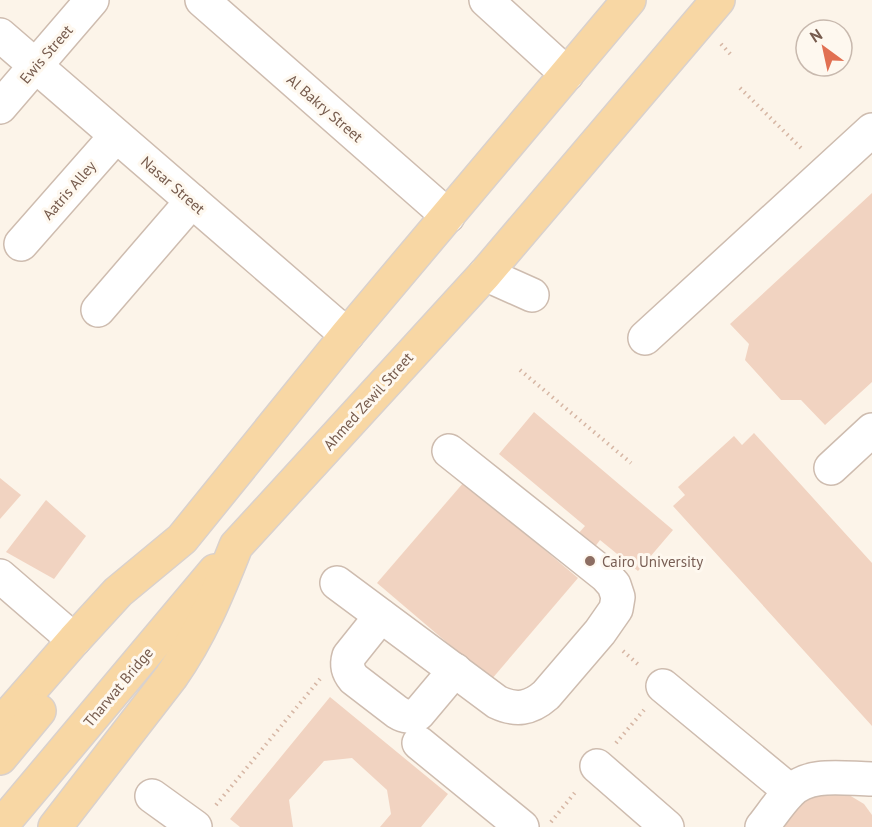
<svg xmlns="http://www.w3.org/2000/svg" width="872" height="827" font-family="'PT Sans',sans-serif">
<style>
.building{fill:#f1d3c1}
.lines{fill:none;stroke-linecap:round;stroke-linejoin:round}
.minor-casing{stroke:#cebcaf;stroke-width:36}
.major-casing{stroke:#d9d1cd;stroke-width:36}
.path{stroke:#d6b6a4;stroke-width:4;stroke-dasharray:1.5 4.5;stroke-linecap:butt}
.minor{stroke:#fff;stroke-width:33}
.major{stroke:#f8d7a4;stroke-width:33}
.education-dot{fill:#8d6e63;stroke:#fef8ef;stroke-width:2}
.labels{text-anchor:middle;dominant-baseline:central;stroke-width:6;stroke-linejoin:round;paint-order:stroke}
.street-label{font-size:15px;fill:#765b4d;stroke:#fef8ef}
.education-label{font-size:15px;fill:#785e54;stroke:#fef8ef;text-anchor:start}
</style>
<rect width="100%" height="100%" fill="#fcf4e9"/>
<g class="building">
<polygon points="872,193 872,382 825,425 801,400 781,400 745,360 749,344 730,324"/>
<polygon points="534,412 673,530 638,571 600,540 594,548 578,534 585,526 499,454"/>
<polygon points="754,433 872,563 872,726 673,506 685,495 678,487 734,436 742,445"/>
<polygon points="0,478 21,495 0,519"/>
<polygon points="464,482 578,578 491,680 377,583"/>
<polygon points="46,500 86,536 54,579 6,552"/>
<polygon points="330,697 448,794 421,827 380,827 391,814 387,790 352,758 324,761 289,800 293,827 240,827 230,819"/>
<polygon points="820,790 844,792 864,804 872,815 872,827 778,827 781,816"/>
</g>
<g class="lines">
<g class="minor-casing">
<g id="minor">
<polyline points="202,0 448,216"/>
<polyline points="486,0 567,74"/>
<polyline points="0,35 347,335"/>
<polyline points="0,107 92,0"/>
<polyline points="21,244 116,136"/>
<polyline points="485,274 532,295"/>
<polyline points="98,310 192,201"/>
<polyline points="645,338 872,130"/>
<polyline points="831,468 872,430"/>
<polyline points="0,576 74,640"/>
<path d="M337,583L497,702C516,711 530,709 546,695L600,632L616,609L618,597L614,585L606,576L449,451"/>
<path d="M381,616L349,656C346,666 348,672 354,679L397,712C405,717 410,717 418,714L455,670"/>
<polyline points="663,686 790,791"/>
<polyline points="419,743 522,827"/>
<polyline points="597,766 667,827"/>
<polyline points="152,796 195,827"/>
<path d="M762,827C771,816 779,803 789,793C808,771 846,779 872,779"/>
</g>
</g>
<g class="major-casing">
<g id="major">
<polyline points="0,725 74,640 118,592 182,539 347,335 629,0"/>
<polyline points="0,758 39,711"/>
<polyline points="0,827 215,571"/>
<path d="M55,827L171,677C200,636 218,592 236,546L485,274L718,0"/>
</g>
</g>
<g class="path">
<polyline points="721,44 733,57"/>
<polyline points="740,88 804,151"/>
<polyline points="520,370 631,463"/>
<polyline points="623,651 640,666"/>
<polyline points="616,743 644,710"/>
<polyline points="216,805 320,679"/>
<polyline points="551,822 577,790"/>
</g>
<use href="#minor" class="minor"/>
<use href="#major" class="major"/>
</g>
<circle class="education-dot" cx="590" cy="561" r="6"/>
<g class="labels">
<g class="street-label">
<text transform="translate(46 54) rotate(-49)">Ewis Street</text>
<text transform="translate(325 108) rotate(41)">Al Bakry Street</text>
<text transform="translate(173 185) rotate(41)">Nasar Street</text>
<text transform="translate(69 190) rotate(-49)">Aatris Alley</text>
<text transform="translate(368 401) rotate(-48)">Ahmed Zewil Street</text>
<text transform="translate(118 687) rotate(-50)">Tharwat Bridge</text>
</g>
<g class="education-label">
<text x="602" y="561">Cairo University</text>
</g>
</g>
<g transform="translate(824 48) rotate(327)"><circle r="28" fill="#fef8ef" stroke="#c8b9ae" stroke-width="1.5"/>
<path d="M0-4.5L10 22L0 15L-10 22Z" fill="#e17052"/>
<text y="-9" font-size="16" font-weight="bold" text-anchor="middle" fill="#765b4d">N</text>
</g>
</svg>
